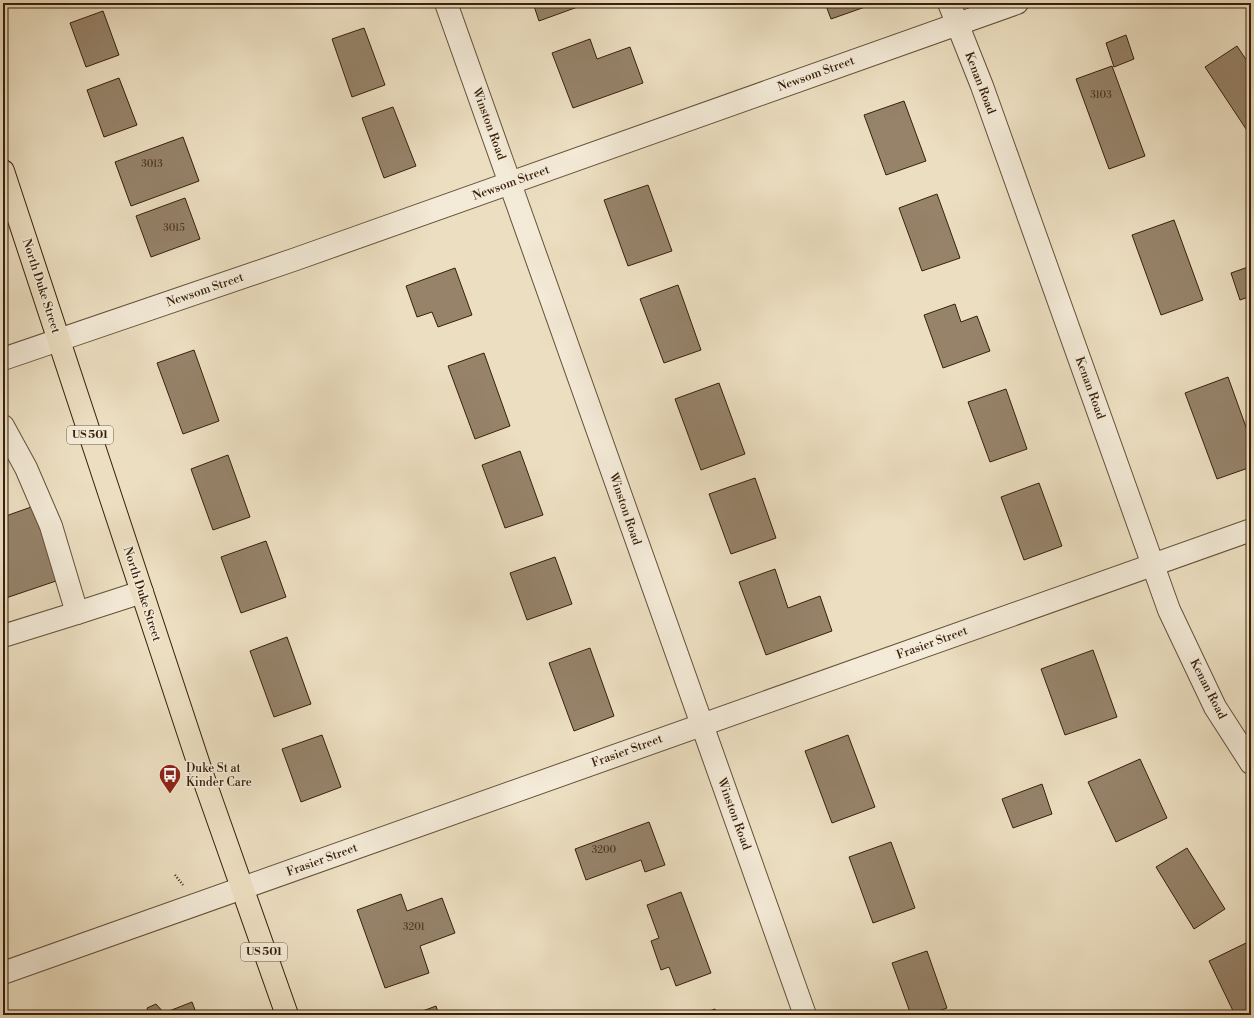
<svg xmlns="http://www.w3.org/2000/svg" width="1254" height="1018" font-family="'Libre Bodoni',serif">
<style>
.building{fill:#96836a;stroke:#38200b}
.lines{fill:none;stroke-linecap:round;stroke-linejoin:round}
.minor-casing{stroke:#655038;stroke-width:24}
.highway-casing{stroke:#38200b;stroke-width:24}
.path{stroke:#38200b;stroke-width:2.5;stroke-dasharray:1 2;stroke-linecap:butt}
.minor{stroke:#f3ead7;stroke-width:22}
.highway{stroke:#ecdfc1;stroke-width:22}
.labels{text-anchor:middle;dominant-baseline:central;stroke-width:3;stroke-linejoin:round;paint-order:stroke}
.number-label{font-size:10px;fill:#503923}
.shield{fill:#f3ead7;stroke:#705d48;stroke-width:1}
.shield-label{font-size:11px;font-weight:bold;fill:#38200b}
.street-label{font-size:12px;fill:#38200b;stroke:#f3ead7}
.poi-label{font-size:12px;fill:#38200b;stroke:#f3ead7;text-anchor:start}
</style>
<rect width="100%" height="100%" fill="#ecdfc1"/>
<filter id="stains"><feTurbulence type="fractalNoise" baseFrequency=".005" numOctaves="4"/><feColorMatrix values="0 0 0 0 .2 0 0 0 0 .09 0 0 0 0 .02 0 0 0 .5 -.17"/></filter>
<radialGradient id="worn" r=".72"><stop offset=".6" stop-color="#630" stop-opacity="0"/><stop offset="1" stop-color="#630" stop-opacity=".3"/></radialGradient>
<g class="building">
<polygon points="533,3 582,3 583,5 539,21"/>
<polygon points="825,3 863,3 865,7 831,19"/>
<polygon points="103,11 119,55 86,67 70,23"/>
<polygon points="364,28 385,85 352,97 332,39"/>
<polygon points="1126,35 1134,59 1114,67 1106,43"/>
<polygon points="590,39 597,59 630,47 643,83 573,108 552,53"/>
<polygon points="1237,46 1251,67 1250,135 1205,67"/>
<polygon points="1112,66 1145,156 1109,169 1076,79"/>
<polygon points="119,78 137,125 104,137 87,90"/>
<polygon points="904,101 926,161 886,175 864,115"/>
<polygon points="393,107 416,166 384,178 362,118"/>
<polygon points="183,137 199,181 131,206 115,162"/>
<polygon points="648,185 672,251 628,266 604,200"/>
<polygon points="937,194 960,258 922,271 899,208"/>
<polygon points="185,198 200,239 151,257 136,216"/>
<polygon points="1174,220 1203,300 1161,315 1132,235"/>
<polygon points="1251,266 1251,296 1240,300 1231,273"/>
<polygon points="455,268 472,315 438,327 432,312 417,317 406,286"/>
<polygon points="678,285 701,350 664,363 640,299"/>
<polygon points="955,304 961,322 977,316 990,351 943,368 924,315"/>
<polygon points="194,350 219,421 183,434 157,363"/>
<polygon points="484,353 510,426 475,439 448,366"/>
<polygon points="1228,377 1251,441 1251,467 1217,479 1185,393"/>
<polygon points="719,383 745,454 701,470 675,399"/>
<polygon points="1006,389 1027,449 990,462 968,402"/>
<polygon points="520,451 543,515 505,528 482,465"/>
<polygon points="228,455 250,517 213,530 191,469"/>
<polygon points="755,478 776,538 731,554 709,494"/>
<polygon points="1039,483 1062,546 1024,560 1001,497"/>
<polygon points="34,506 59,580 3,599 3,517"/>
<polygon points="266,541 286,597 241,613 221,557"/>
<polygon points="555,557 572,604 527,620 510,573"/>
<polygon points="775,569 788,608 820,596 832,631 766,655 739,582"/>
<polygon points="287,637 311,704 274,717 250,651"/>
<polygon points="590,648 614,716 574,731 549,663"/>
<polygon points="1093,650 1117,717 1065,735 1041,669"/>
<polygon points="322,735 341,787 301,802 282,749"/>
<polygon points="848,735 875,807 832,823 805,751"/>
<polygon points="1140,759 1167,818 1116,842 1088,782"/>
<polygon points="1042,784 1052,814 1013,828 1002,799"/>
<polygon points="649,822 665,865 645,872 641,860 586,880 575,849"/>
<polygon points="891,842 915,908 873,923 849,857"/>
<polygon points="1187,848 1225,909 1194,929 1156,867"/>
<polygon points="681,892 711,973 676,986 669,967 661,970 651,941 659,938 647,905"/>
<polygon points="401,894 407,911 442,898 455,933 420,946 429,973 385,988 357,910"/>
<polygon points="1246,943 1251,954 1251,1015 1235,1015 1209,961"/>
<polygon points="927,951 947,1008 928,1015 911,1015 892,963"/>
<polygon points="192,1002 197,1015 149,1015 147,1008 156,1004 164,1013"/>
<polygon points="436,1006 439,1015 412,1015"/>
<polygon points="715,1009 717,1015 698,1015"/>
</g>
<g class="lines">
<g class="minor-casing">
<g id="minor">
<polyline points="446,3 805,1015"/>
<polyline points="949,3 982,86 1169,610 1215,707 1251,763"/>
<polyline points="3,359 296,259 1017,3"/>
<polyline points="3,426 26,468 51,526 77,613 142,592"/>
<polyline points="3,636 77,613"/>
<polyline points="3,973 1251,530"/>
</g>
</g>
<g class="highway-casing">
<polyline id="highway" points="3,171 202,774 287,1015"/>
</g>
<polyline class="path" points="175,875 183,885"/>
<use href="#minor" class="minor"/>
<use href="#highway" class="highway"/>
</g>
<defs>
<g id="bus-pin" transform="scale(1.15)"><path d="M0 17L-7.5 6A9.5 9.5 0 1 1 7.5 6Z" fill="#8f2418" stroke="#f3ead7"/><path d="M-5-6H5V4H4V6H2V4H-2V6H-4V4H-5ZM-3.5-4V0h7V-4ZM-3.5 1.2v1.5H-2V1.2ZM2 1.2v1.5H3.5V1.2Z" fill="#fff"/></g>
</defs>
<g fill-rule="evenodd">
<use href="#bus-pin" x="170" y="775"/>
</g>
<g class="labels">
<g class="number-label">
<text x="1101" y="95">3103</text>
<text x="152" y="164">3013</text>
<text x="174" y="228">3015</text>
<text x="604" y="850">3200</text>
<text x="414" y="927">3201</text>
</g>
<g class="shield">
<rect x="67" y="426" width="46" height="18" rx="3"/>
<rect x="241" y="943" width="46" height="18" rx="3"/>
</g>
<g class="shield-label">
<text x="90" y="435">US 501</text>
<text x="264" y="952">US 501</text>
</g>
<g class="street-label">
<text transform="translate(816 74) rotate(-20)">Newsom Street</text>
<text transform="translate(980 83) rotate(69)">Kenan Road</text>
<text transform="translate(489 124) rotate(70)">Winston Road</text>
<text transform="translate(511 183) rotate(-20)">Newsom Street</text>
<text transform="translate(41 286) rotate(72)">North Duke Street</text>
<text transform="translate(205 290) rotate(-19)">Newsom Street</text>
<text transform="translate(1090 388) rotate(70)">Kenan Road</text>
<text transform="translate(625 509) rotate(71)">Winston Road</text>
<text transform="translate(142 594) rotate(72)">North Duke Street</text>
<text transform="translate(932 643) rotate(-20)">Frasier Street</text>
<text transform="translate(1208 689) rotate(63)">Kenan Road</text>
<text transform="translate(627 751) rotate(-20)">Frasier Street</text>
<text transform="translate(734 814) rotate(70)">Winston Road</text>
<text transform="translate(322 860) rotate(-20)">Frasier Street</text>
</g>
<g class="poi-label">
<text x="186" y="768">Duke St at<tspan x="186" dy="14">Kinder Care</tspan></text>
</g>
</g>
<rect width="1254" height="1018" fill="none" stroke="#ecdfc1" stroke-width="16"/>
<rect x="4" y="4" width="1246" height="1010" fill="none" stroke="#38200b" stroke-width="2"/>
<rect x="8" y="8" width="1238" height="1002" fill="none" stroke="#38200b"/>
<rect width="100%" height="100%" filter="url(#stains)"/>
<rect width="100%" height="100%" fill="url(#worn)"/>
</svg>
